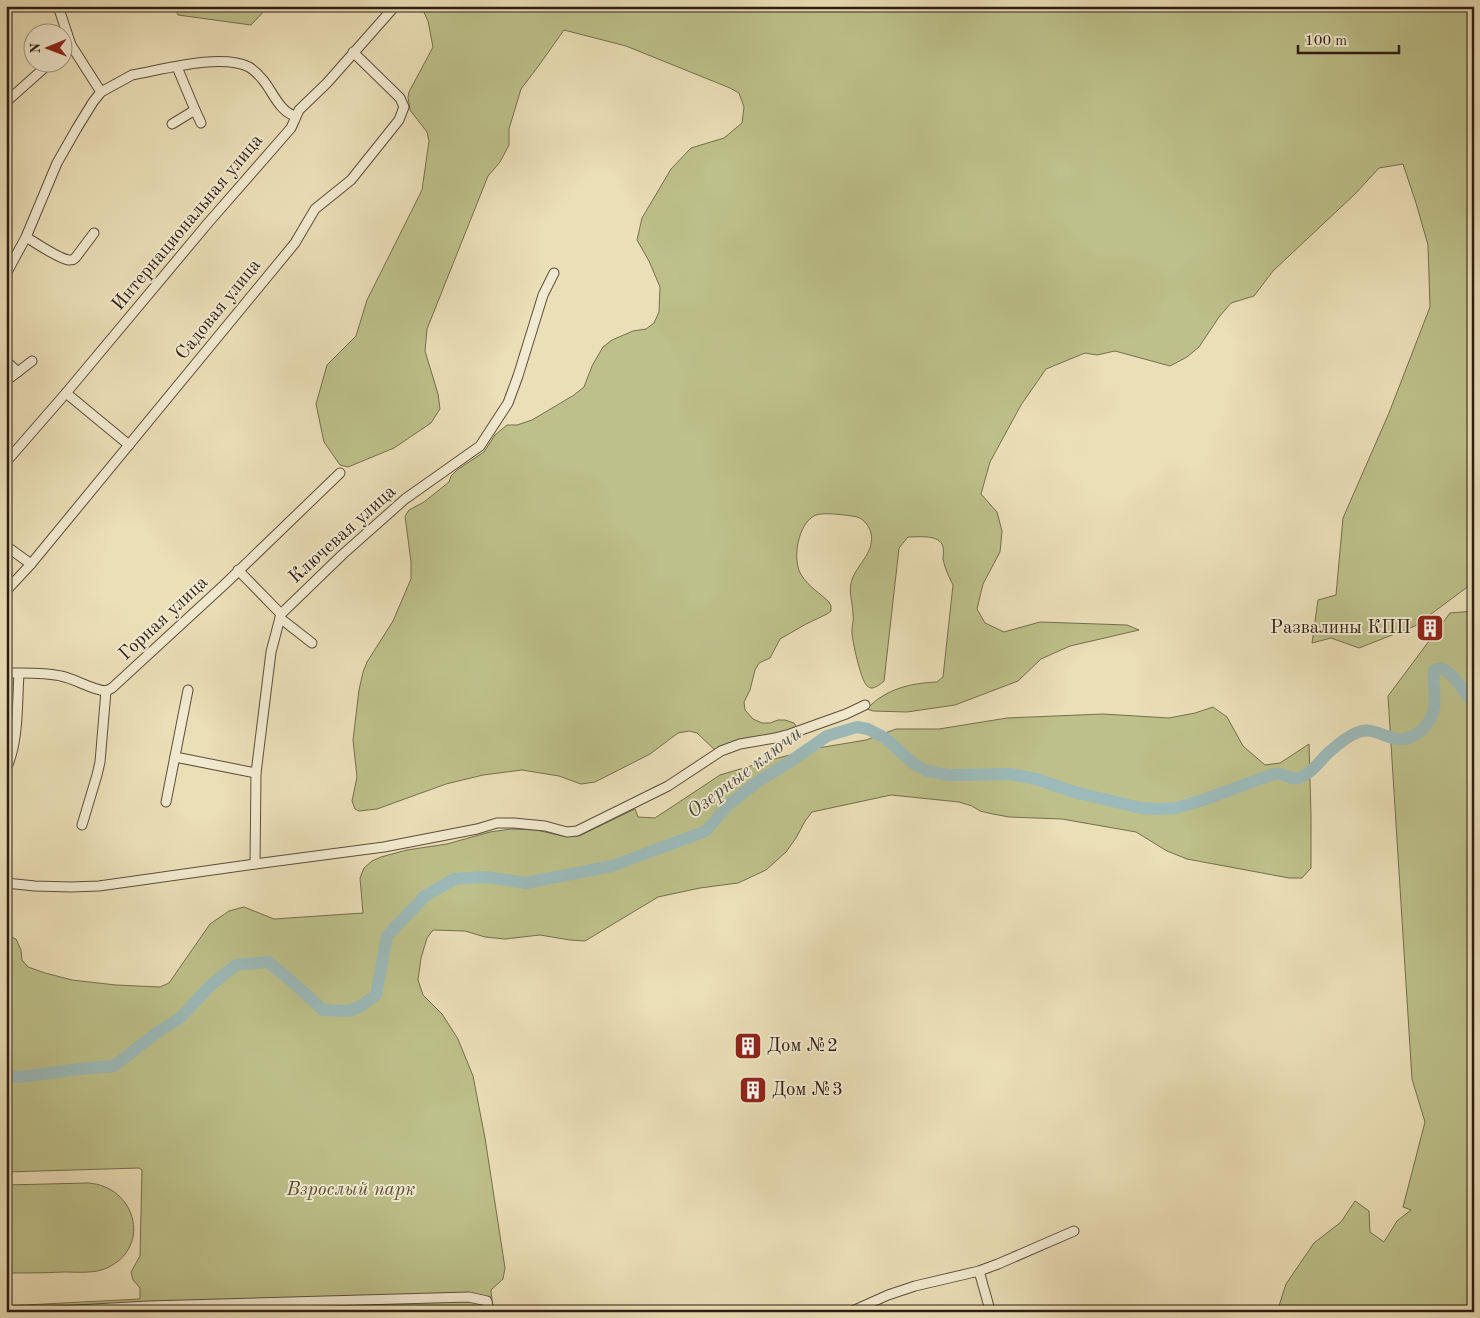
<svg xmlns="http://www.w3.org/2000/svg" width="1480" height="1318" font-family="'Old Standard TT',serif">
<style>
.green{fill:#bdc08a;stroke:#756e4f}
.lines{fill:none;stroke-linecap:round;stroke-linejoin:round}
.river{stroke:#9cbab9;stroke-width:12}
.minor-casing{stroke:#5c4e3d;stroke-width:11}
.minor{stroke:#f2ead0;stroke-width:9}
.labels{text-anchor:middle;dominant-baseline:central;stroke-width:4;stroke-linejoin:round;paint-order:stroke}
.street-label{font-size:19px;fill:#2d1d14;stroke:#f2ead0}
.poi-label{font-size:19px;fill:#2d1d14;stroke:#f2ead0;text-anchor:start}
.park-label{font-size:19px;font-style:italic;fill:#584e37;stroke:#f2ead0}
.water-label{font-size:20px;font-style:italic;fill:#4e4c46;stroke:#f2ead0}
</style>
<rect width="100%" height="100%" fill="#ebdfb7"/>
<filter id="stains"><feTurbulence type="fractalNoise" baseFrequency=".004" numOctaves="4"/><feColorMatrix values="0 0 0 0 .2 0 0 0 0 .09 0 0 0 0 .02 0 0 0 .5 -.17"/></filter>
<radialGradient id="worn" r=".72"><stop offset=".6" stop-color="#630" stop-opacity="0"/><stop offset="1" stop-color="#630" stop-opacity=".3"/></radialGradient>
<g class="green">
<polygon points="173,6 269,6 251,25 178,15"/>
<path d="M421,6H1474V582L1415,626L1359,648L1331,638L1312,643L1318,600L1336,595L1343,518L1389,413L1430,307L1428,245L1416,203L1403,164L1379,168L1355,194L1273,271L1254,296L1231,303L1219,317L1199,347L1187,357L1170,366L1115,351L1097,355L1085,353L1046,369L1021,405L990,462L981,494L997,512L1002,531L1000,552L983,584L977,609L985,623L1004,632L1040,622L1127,625L1139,630L1070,646L1041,659L1018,681L955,705L907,712L873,711L867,709C885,689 911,683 937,682L943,677L953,585C949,577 945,569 943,559C943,556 944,551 943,547C940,534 919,537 908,537L899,548L884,681C877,687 869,693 864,681C860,674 851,637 852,630C852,625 854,620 853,615C853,601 847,590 853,577C859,563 875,551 871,533C869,526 864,519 857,517C848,515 823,512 816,515C798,522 791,561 802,576C808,586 821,594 829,602L831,606V611L827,614L806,624L780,639L770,658L759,663L755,670L750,690L744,702L745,710L753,719L762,723H770L778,720H785L794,723L796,726L794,729L716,751L697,733L689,731L678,733L650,754L595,782L581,784L559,776L522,770L483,775L446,784L377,809L359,811L355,809L352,801L357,777L353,740L359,690L363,672L367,662L393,621L411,579V562L405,516L409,510L424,502L449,482L451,476L457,470L484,452L495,435L507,425H517L532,420L574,395L584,387L592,366L603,347L612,340L633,331L646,329L654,323L659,312L660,287L649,261L637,240L642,218L671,169L691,148L724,138L742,123L744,107L739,93L730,88L626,46L564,30L537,68L521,89L509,129V145L500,162L488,176L427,329L425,351L438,394L440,409L431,423L394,448L348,467L340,465L324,442L316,404L327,365L356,336L367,300L422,190L429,141L427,132L410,110L408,97L409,92L433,47L428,21Z"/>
<polygon points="1474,611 1474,1312 1277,1312 1286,1284 1314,1243 1341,1222 1355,1201 1369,1211 1370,1232 1384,1242 1397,1221 1411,1210 1403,1207 1425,1122 1412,1079 1388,696 1450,613"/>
<polygon points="1213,707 1227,717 1243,746 1265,765 1280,763 1309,744 1311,816 1311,868 1302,878 1289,878 1187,859 1167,851 1136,832 1062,819 1009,817 993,814 980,811 972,806 959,802 891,795 812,812 805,821 796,838 786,852 766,870 738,883 700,888 658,897 585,941 570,940 540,935 505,939 485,937 465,931 433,930 427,938 421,958 418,980 423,995 442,1014 458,1039 473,1076 485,1138 505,1268 503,1279 491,1290 493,1312 6,1312 6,1306 140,1299 140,1288 133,1280 131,1272 140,1256 142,1170 139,1168 6,1172 6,935 16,939 21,950 22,960 28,967 45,973 72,980 116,985 160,987 169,983 210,924 229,911 244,907 274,919 363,913 360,878 364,868 372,861 381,857 407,850 447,844 490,832 511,829 536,830 563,836 579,836 635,809 638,817 655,818 720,775 774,759 818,748 866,740 896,729 939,729 1007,718 1103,714 1169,718 1195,713"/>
<path d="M88,1183C135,1186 152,1245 109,1267C95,1274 79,1272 64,1272C45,1273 25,1273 6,1273V1185Z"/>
</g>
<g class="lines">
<path class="river" d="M6,1076L21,1077L79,1069L114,1066L155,1034L181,1017L212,984L236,965L268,962L289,979L323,1010L349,1011L361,1006L376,995L387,936L425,896L454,879L486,877L526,883L612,866L706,831L727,806L757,782L788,763L827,736L857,727L868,729L885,738L914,764L927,771L949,775L1010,774L1036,779L1074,792L1141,808L1159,809L1176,808L1203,800L1274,774C1286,772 1290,781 1299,778C1312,773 1319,762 1328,753C1336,746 1346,737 1356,733C1380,722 1393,753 1421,731C1425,727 1432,718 1433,712C1437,698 1432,684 1434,670C1437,669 1439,668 1442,669C1454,672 1465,695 1474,703"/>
<g class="minor-casing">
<g id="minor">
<polyline points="58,6 71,45 101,92"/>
<polyline points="6,7 8,6"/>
<polyline points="62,53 71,45"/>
<polyline points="6,102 51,62"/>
<polyline points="195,110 201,123"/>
<polyline points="172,124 195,110 177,67"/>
<path d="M26,237C36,243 59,259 69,260C73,260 73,260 76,257L94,233"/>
<path d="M6,274L26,237L57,163L77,128L93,102L101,92L132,75C162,70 220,53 249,67C254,70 259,75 263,80C273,92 279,111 295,116"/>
<polyline points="6,361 18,372"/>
<polyline points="6,381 32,361"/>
<polyline points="66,393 129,445"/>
<polyline points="6,462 66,393 208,223 291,128 299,110 327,83 395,6"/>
<polyline points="6,546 31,564"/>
<polyline points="238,570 281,614"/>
<polyline points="6,591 31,564 295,243 315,209 351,180 399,120 404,107 400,98 353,52"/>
<polyline points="280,618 312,643"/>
<path d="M6,673C24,673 44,672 61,676C76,679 92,690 106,691"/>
<polyline points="106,691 112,688 225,584 340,473"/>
<polyline points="175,757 256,773"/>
<path d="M6,769C19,742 17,704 19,674"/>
<polyline points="166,802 188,690"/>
<polyline points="82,825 97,775 100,762 106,691"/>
<polyline points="255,864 256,773 271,652 281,614 342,555 405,499 480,446 508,403 518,376 543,295 554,273"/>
<polyline points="6,883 35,886 71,887 99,886 255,864 384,847 477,829 497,823 514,823 545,826 567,832 577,831 668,786 721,751 740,744 775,738 790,734 846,714 865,705"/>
<polyline points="979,1271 988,1303 990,1312"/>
<polyline points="40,1312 148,1306 469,1297 487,1301 489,1312"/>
<polyline points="850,1312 888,1295 915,1286 979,1271 998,1264 1074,1231"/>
</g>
</g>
<use href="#minor" class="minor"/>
</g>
<defs>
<g id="building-square" transform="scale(1.4375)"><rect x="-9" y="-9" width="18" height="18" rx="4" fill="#8f2418" stroke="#f2ead0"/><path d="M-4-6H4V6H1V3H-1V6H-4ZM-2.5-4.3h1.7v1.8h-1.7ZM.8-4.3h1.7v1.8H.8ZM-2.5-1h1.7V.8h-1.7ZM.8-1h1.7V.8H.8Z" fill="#fff"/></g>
</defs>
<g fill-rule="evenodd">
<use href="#building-square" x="1430" y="628"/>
<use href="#building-square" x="748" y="1046"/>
<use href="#building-square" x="753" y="1090"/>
</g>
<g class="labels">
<g class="street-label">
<text transform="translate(188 223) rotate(-50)">Интернациональная улица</text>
<text transform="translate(219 310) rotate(-51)">Садовая улица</text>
<text transform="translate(343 535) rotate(-42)">Ключевая улица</text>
<text transform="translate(164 619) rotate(-43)">Горная улица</text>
</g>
<g class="poi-label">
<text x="1411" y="628" text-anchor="end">Развалины КПП</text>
<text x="767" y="1046">Дом №2</text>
<text x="772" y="1090">Дом №3</text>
</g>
<g class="park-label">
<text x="351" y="1190">Взрослый парк</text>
</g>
<g class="water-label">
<text transform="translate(745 773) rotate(-37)">Озерные ключи</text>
</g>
</g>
<rect width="1480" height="1318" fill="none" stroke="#ebdfb7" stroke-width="25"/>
<rect x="8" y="8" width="1465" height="1303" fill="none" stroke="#2d1d14" stroke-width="2.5"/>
<rect x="12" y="12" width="1455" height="1293" fill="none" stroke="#2d1d14"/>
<g transform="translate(48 48) rotate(269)"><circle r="24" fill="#f2ead0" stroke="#a39885"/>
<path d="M0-4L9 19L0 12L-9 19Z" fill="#8f2418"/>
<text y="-8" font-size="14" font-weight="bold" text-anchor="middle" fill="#2d1d14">N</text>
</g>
<path d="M1298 45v8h101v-8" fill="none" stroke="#2d1d14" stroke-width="2.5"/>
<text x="1305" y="45" font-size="15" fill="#2d1d14" stroke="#f2ead0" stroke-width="4" paint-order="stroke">100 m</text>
<rect width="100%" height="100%" filter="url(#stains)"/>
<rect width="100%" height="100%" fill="url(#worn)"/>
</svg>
